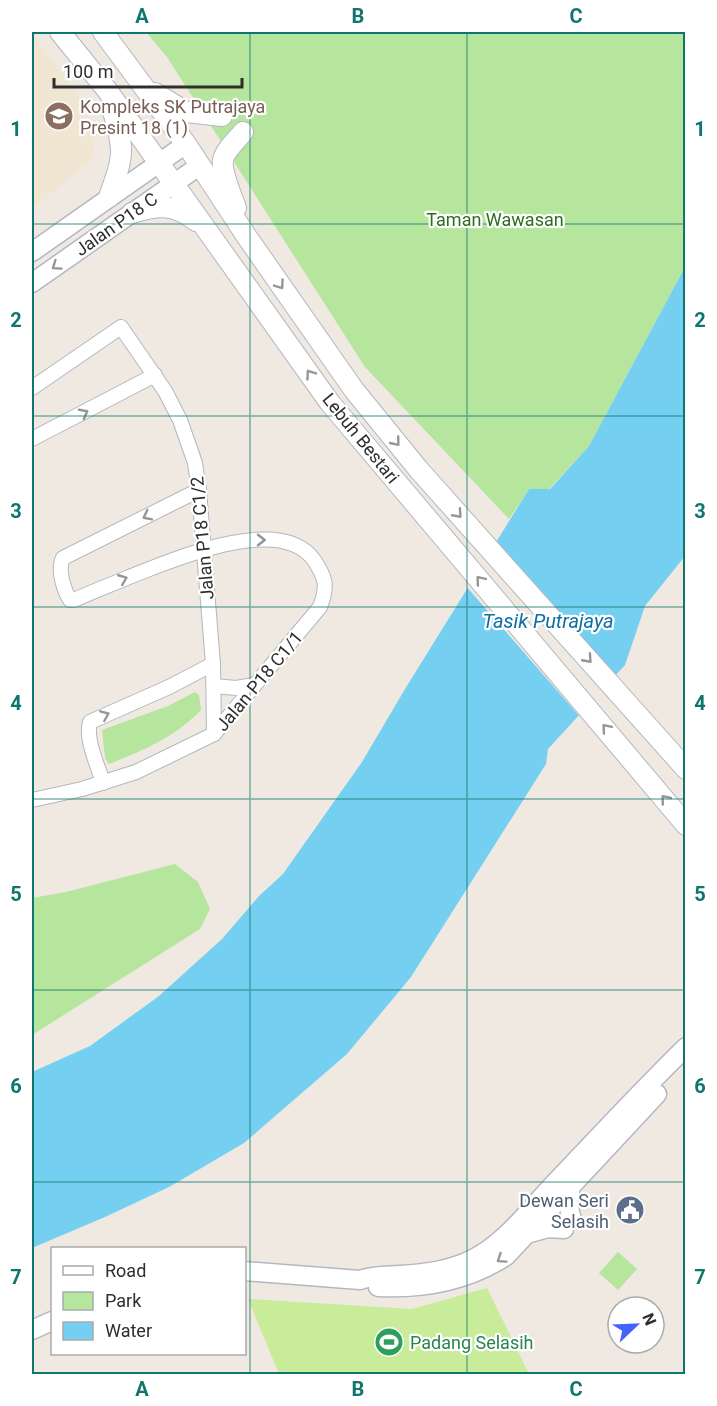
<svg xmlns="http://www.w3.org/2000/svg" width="717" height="1406" font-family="Roboto,sans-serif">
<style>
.education{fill:#f0e6d1}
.green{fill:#b6e59e}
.pitch{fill:#c9ec9a}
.water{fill:#75cff0}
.pier{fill:#efe9e1}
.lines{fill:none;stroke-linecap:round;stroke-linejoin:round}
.minor-casing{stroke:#b4b7c1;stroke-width:16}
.tertiary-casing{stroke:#b4b7c1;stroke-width:21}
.secondary-casing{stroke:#b4b7c1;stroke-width:22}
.minor{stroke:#fff;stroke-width:14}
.tertiary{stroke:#fff;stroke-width:18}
.secondary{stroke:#fff;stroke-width:20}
.oneway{stroke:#969696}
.grid{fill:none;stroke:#0f766e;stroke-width:1.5;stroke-opacity:0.55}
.labels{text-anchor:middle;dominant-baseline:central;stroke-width:4.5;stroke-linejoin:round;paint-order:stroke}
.education-label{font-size:18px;fill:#785e54;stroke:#fff;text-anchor:start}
.park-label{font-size:18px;fill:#2c6e1b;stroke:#fff}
.street-label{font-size:18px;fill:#2e2e2e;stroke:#fff}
.service-label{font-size:18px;fill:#4e5e75;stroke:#fff;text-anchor:end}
.leisure-label{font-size:18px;fill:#27864d;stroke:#fff;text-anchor:start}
.water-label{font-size:20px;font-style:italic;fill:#0d6fa3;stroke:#fff}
.neatline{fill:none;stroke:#0f766e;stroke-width:2}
.grid-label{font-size:20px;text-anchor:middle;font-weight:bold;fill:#0f766e}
</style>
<rect width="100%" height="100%" fill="#efe9e1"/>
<polygon class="education" points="32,33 80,100 93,131 94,149 88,163 32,209"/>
<g class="green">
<polygon points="146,32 685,32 685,267 589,446 549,489 529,489 509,519 365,367 167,57"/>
<path d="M195,692L199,695L201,710C175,737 144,750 109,764L105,758L102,730L168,706Z"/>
<polygon points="175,864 198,882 210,909 200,929 32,1035 32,898 66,892"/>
<polygon points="618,1252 637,1269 618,1290 599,1273"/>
</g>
<polygon class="pitch" points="487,1288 529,1374 279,1374 248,1299 412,1309"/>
<polygon class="water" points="685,267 685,556 645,606 625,665 548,749 546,764 411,977 347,1054 244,1143 169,1187 105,1217 32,1248 32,1072 90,1046 159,996 222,939 259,896 283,874 362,762 405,689 529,489 550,489 589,446"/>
<polygon class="pier" points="494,538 617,679 581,718 465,585"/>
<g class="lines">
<g class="minor-casing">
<g id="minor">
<polyline points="32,388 121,327 165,391 180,420 195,463 199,490 213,664 214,734"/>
<polyline points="32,439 155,375"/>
<polyline points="214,686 236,688 254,685"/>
<path d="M103,783C98,765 85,740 90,722L169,687L213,664"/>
<path d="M32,800L82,789L136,772L214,734L320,607C328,586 326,578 314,560C280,512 170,561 129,577C110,585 92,592 74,600H70C64,590 57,570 63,558L199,490"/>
</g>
</g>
<g class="tertiary-casing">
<g id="tertiary">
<polyline points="32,252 186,144"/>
<polyline points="32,283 199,166"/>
<polyline points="571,1186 568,1204 572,1220"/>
<polyline points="530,1233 548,1228 564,1229"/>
<path d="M244,1271L360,1280C373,1275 386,1276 400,1275C424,1274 450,1270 471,1260C502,1245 526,1214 549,1189C594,1142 639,1093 686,1047"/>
<path d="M378,1287C423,1289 468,1281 506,1256L657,1094"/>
<polyline points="32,1330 52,1321"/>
</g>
</g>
<g class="secondary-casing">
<g id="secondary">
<polyline points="60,32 107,90 330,403 686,825"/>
<polyline points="103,32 186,144 247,237 354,390 419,470 686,769"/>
<polyline points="155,93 186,112 222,116"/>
<path d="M109,197C124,155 125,151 112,108"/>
<path d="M236,208C232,197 221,171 223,160C225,150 237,140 243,132"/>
<path d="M132,213C158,205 173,203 196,221"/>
</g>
</g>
<use href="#minor" class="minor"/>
<use href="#tertiary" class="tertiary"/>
<use href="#secondary" class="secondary"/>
</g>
<defs><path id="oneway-chevron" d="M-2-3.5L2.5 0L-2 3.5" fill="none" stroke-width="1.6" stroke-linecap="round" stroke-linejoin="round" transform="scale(1.5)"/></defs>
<g class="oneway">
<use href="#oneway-chevron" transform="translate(56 266) rotate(145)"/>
<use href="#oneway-chevron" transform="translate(280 285) rotate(55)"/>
<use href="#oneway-chevron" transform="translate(310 374) rotate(-125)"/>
<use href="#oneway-chevron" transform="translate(84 413) rotate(-28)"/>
<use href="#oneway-chevron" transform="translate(396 442) rotate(51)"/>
<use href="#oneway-chevron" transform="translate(458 514) rotate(48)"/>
<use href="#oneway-chevron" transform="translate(147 516) rotate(153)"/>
<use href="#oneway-chevron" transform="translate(261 540)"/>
<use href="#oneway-chevron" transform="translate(123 579) rotate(-22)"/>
<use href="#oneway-chevron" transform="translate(480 580) rotate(-130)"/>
<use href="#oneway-chevron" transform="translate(588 659) rotate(48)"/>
<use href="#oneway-chevron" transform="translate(105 715) rotate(-23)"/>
<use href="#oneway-chevron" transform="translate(606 728) rotate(-130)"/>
<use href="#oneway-chevron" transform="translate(665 799) rotate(-129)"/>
<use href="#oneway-chevron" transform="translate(501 1259) rotate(146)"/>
</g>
<path class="grid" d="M250,32V1374M467,32V1374M32,224H686M32,416H686M32,607H686M32,799H686M32,990H686M32,1182H686"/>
<defs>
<g id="school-disc" transform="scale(1.5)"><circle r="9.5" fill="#8d6e63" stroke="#fff"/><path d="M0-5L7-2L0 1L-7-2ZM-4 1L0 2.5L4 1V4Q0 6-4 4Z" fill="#fff"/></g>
<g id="civic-disc" transform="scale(1.5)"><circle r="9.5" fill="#5c6f8a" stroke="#fff"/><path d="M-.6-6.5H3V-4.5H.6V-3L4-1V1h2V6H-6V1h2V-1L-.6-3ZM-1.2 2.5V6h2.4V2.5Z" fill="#fff"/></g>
<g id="stadium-disc" transform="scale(1.5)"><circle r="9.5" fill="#2e9e5b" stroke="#fff"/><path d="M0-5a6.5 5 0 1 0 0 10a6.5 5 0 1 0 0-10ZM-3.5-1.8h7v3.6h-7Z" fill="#fff"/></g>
</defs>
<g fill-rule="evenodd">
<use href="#school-disc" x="59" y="116"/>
<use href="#civic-disc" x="630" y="1210"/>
<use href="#stadium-disc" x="389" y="1342"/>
</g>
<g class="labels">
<g class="education-label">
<text x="80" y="106">Kompleks SK Putrajaya<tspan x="80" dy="21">Presint 18 (1)</tspan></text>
</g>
<g class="park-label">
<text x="495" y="219">Taman Wawasan</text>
</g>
<g class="street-label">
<text transform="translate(116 224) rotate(-35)">Jalan P18 C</text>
<text transform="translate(361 438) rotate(51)">Lebuh Bestari</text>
<text transform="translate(202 538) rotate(-95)">Jalan P18 C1/2</text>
<text transform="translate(259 681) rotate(-50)">Jalan P18 C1/1</text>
</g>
<g class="service-label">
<text x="609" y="1200">Dewan Seri<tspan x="609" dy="21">Selasih</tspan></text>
</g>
<g class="leisure-label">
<text x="410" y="1342">Padang Selasih</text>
</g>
<g class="water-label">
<text x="548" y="621">Tasik Putrajaya</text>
</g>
</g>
<rect width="717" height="1406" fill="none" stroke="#ffffff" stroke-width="66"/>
<rect x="51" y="1247" width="195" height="108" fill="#ffffff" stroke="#ababab" stroke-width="1.5"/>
<rect x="63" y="1266" width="30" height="9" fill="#ffffff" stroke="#ababab" stroke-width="1.5"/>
<text x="105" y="1277" font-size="18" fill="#2e2e2e">Road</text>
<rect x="63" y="1292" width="30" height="18" fill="#b6e59e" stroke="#ababab" stroke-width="1.5"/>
<text x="105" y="1307" font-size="18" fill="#2e2e2e">Park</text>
<rect x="63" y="1322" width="30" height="18" fill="#75cff0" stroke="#ababab" stroke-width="1.5"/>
<text x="105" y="1337" font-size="18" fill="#2e2e2e">Water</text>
<g transform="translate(636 1325) rotate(67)"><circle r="28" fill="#ffffff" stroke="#ababab" stroke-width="1.5"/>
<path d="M0-4.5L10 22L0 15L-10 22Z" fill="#4264fb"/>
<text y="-9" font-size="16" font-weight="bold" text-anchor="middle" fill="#2e2e2e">N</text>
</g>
<path d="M54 78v9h188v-9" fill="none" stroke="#2e2e2e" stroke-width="3"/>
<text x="63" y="78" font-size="18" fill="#2e2e2e" stroke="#ffffff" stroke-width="4.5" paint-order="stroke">100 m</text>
<rect x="33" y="33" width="651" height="1340" class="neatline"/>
<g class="grid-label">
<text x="142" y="23">A</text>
<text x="358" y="23">B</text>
<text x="576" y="23">C</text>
<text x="16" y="136">1</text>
<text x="700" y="136">1</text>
<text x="16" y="327">2</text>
<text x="700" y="327">2</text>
<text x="16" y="518">3</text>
<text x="700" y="518">3</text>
<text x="16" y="710">4</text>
<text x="700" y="710">4</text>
<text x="16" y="901">5</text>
<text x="700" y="901">5</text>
<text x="16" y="1093">6</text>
<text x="700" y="1093">6</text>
<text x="16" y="1284">7</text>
<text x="700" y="1284">7</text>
<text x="142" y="1396">A</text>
<text x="358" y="1396">B</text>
<text x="576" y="1396">C</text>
</g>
</svg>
